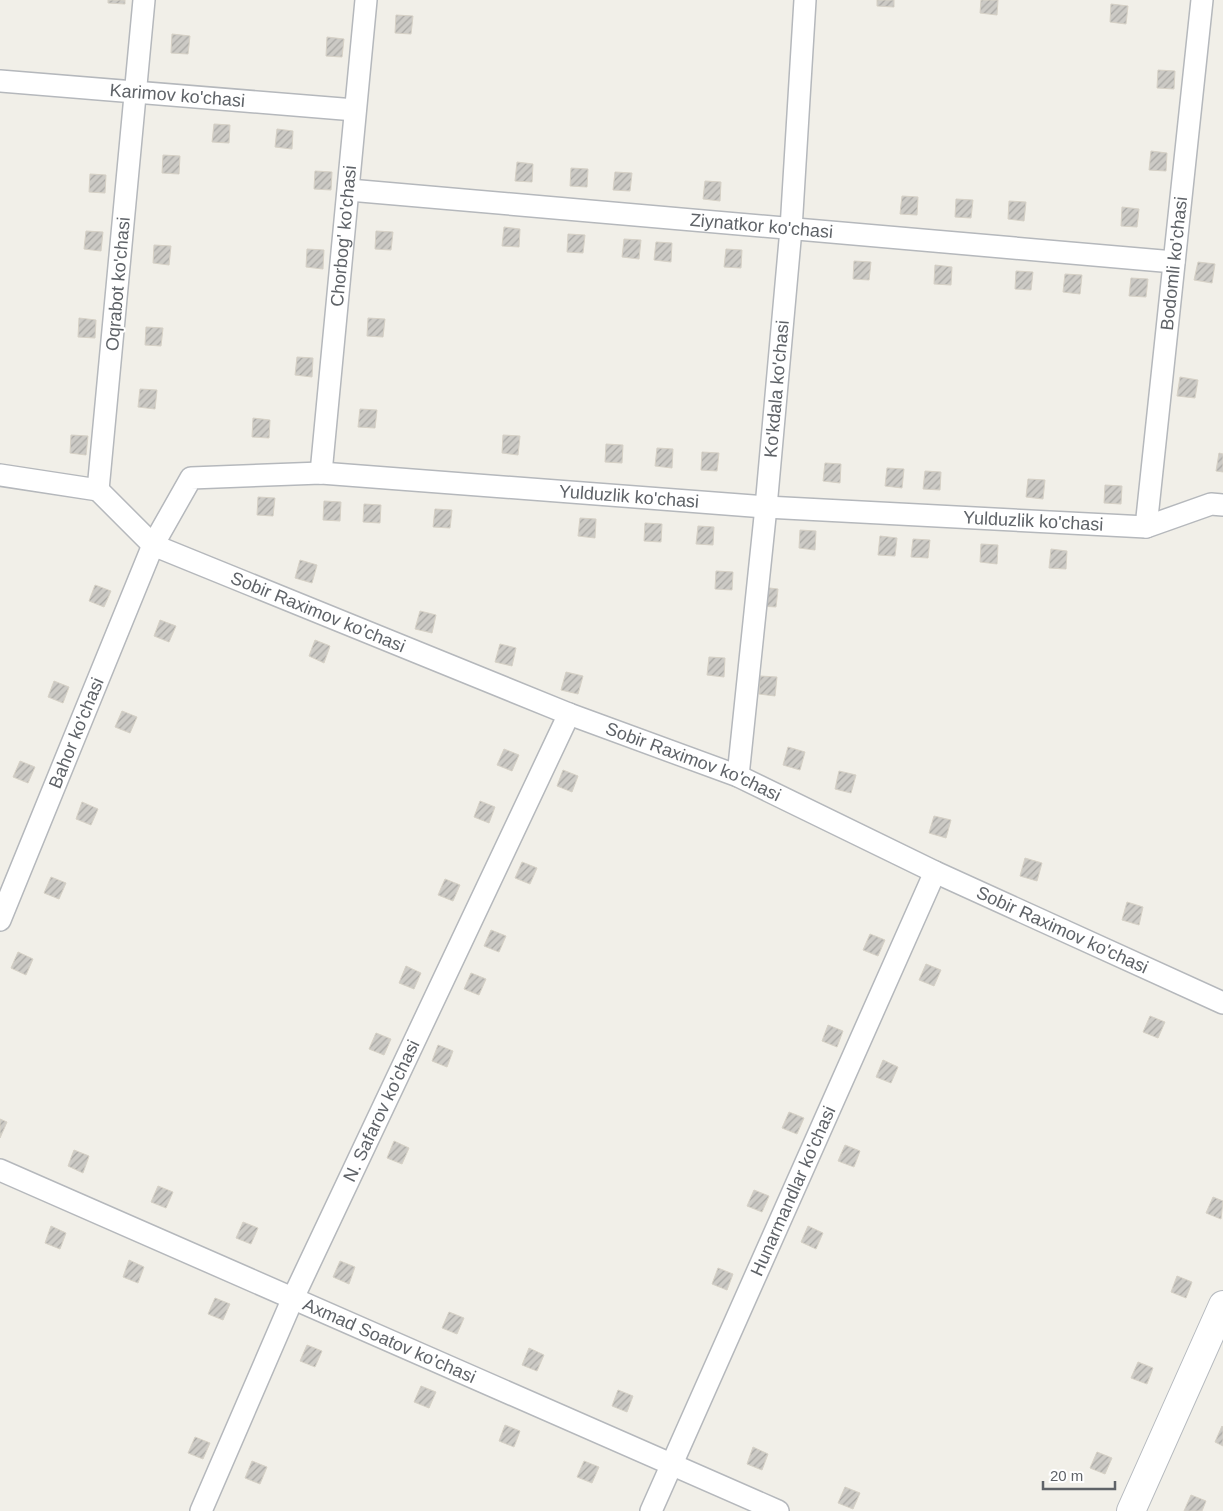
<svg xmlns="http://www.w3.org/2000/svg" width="1223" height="1511" font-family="Arial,sans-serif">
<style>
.building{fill:url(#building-hatch);stroke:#d6d1c6}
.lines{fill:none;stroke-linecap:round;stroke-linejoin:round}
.minor-casing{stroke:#b5b8bc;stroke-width:24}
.secondary-casing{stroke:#b6babf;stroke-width:30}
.minor{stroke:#fff;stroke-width:21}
.secondary{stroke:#fff;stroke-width:28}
.labels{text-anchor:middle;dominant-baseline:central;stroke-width:4;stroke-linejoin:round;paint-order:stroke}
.street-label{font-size:18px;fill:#5f6368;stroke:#fff}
</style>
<defs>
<pattern id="building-hatch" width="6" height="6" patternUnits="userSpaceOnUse" patternTransform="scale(1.25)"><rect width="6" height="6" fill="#cccac5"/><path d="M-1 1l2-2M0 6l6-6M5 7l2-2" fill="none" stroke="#a9a8a4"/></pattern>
</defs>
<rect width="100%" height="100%" fill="#f1efe8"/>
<g class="building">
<polygon points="108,0 125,0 125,4 108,3"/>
<polygon points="877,0 894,0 894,7 877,6"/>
<polygon points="981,0 998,0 997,15 980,13"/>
<polygon points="1111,4 1128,6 1126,24 1110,22"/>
<polygon points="396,15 413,16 411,34 395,33"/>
<polygon points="172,34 190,36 188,54 171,53"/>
<polygon points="327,37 344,39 342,57 326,56"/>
<polygon points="1158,70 1175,71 1174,89 1157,88"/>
<polygon points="214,124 230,125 229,143 212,142"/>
<polygon points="277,129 293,131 292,149 275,147"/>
<polygon points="1151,151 1167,153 1166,171 1149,170"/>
<polygon points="163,155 180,156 179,174 162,173"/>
<polygon points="517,162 533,164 532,182 515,181"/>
<polygon points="571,168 588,169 587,187 570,186"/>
<polygon points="315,171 332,172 331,190 314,189"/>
<polygon points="615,172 632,173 630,191 613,190"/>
<polygon points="90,174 106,175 105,193 89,192"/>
<polygon points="705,181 721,182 720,201 703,199"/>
<polygon points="902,196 918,197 917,215 900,214"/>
<polygon points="956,199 973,200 971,218 955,217"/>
<polygon points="1009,201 1026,202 1024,221 1008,219"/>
<polygon points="1122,207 1139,209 1137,227 1121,226"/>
<polygon points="504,227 520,229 519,247 502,246"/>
<polygon points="86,231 103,232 101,251 84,249"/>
<polygon points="376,231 393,232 391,250 375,249"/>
<polygon points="568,234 585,235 583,253 567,252"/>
<polygon points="624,239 641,240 639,259 622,257"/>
<polygon points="656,242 672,243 671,262 654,260"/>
<polygon points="154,245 171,246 169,265 153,263"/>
<polygon points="307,249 324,250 323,269 306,267"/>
<polygon points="726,249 742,250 741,268 724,267"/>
<polygon points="854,261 871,262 869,280 853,279"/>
<polygon points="1198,262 1215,264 1212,283 1194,280"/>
<polygon points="935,265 952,267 951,285 934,284"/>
<polygon points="1016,271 1033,272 1031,290 1015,289"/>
<polygon points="1065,274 1082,275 1080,294 1063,292"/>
<polygon points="1131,278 1148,279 1146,297 1129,296"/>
<polygon points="79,318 96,320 95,338 78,337"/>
<polygon points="368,318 385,319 383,337 367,336"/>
<polygon points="146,327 163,328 161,346 145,345"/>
<polygon points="297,357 313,358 312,377 295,375"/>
<polygon points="1180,377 1198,380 1195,398 1177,396"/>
<polygon points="140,389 157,390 155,409 138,407"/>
<polygon points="360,409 377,410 375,428 358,427"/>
<polygon points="253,418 270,420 269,438 252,437"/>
<polygon points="71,435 88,436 86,455 70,453"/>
<polygon points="503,435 520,436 518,455 502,453"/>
<polygon points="606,444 623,445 622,463 605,462"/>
<polygon points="657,448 673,449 672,468 655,466"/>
<polygon points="702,452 719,453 717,471 701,470"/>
<polygon points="1219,453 1223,454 1223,472 1216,471"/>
<polygon points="825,463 841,464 840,483 823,481"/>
<polygon points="887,468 904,469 902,488 885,486"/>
<polygon points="925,471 941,472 940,490 923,489"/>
<polygon points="1028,479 1045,480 1043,499 1026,497"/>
<polygon points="1105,485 1122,486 1121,504 1104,503"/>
<polygon points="258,497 275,498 273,516 257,515"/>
<polygon points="324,501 341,502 340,521 323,520"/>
<polygon points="364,504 381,505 380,523 363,522"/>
<polygon points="435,509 452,510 450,528 433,527"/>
<polygon points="580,518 596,519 595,538 578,536"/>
<polygon points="645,523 662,524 661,542 644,541"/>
<polygon points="698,526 714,527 713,545 696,544"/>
<polygon points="800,530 816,531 815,550 799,548"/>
<polygon points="880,536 897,538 895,556 878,555"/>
<polygon points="913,539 930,540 928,558 911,557"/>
<polygon points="981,544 998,545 997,564 980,562"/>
<polygon points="1051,549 1067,551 1066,569 1049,568"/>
<polygon points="300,560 317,565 312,583 295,578"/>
<polygon points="716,571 733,572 732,590 715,589"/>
<polygon points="95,585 111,591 104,607 89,601"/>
<polygon points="761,587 778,589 776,607 760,606"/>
<polygon points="420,611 436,615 432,633 415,629"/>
<polygon points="160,620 176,626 169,642 154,636"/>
<polygon points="315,640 330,646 324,663 309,656"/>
<polygon points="500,644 516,648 512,666 495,662"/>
<polygon points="709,657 725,658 724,677 707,675"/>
<polygon points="566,672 583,676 578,694 561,690"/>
<polygon points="760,676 777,677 775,696 759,694"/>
<polygon points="54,681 69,687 63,703 48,697"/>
<polygon points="122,711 137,717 130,733 115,727"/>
<polygon points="788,747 805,752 800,770 783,765"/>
<polygon points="504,749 519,755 512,771 497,765"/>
<polygon points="20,761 35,767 28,783 13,777"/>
<polygon points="563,770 578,776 572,792 557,786"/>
<polygon points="839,771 856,775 851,793 835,789"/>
<polygon points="480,801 495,807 489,823 474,817"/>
<polygon points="82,802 98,809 91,825 76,819"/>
<polygon points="934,816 951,820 946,838 929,833"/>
<polygon points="1025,858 1042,863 1037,881 1020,876"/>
<polygon points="522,862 537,868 530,884 515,878"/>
<polygon points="51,877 66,883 59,899 44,893"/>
<polygon points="445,879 460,885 453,901 438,895"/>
<polygon points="1127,902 1143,907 1139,925 1122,920"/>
<polygon points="491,930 506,936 499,952 484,946"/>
<polygon points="870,934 885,940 878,956 863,950"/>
<polygon points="18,952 33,959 26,975 11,968"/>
<polygon points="926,964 941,970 934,986 919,980"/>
<polygon points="406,966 421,973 414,989 399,983"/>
<polygon points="471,973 486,979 479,995 464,989"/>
<polygon points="1150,1016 1165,1022 1158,1038 1143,1032"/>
<polygon points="828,1025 843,1031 837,1047 822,1041"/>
<polygon points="376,1033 391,1039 384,1055 369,1049"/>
<polygon points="438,1045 453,1051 447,1067 432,1061"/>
<polygon points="883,1060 898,1067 891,1083 876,1077"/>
<polygon points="789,1112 804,1118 797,1134 782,1128"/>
<polygon points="0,1119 7,1122 0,1138"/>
<polygon points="394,1141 409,1148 402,1164 387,1158"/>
<polygon points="845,1145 860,1151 854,1167 838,1161"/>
<polygon points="74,1150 89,1156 83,1173 68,1166"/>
<polygon points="158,1186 173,1192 166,1208 151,1202"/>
<polygon points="754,1190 769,1196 762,1212 747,1206"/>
<polygon points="1213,1197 1223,1201 1221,1219 1206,1213"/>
<polygon points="243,1222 258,1228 251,1244 236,1238"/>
<polygon points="51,1226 66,1233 60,1249 45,1243"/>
<polygon points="808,1226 823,1233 816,1249 801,1242"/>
<polygon points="129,1260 144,1267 138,1283 123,1277"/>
<polygon points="340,1261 355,1267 349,1284 333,1277"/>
<polygon points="718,1268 733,1274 727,1290 712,1284"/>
<polygon points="1177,1276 1192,1282 1186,1298 1171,1292"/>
<polygon points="215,1298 230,1304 223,1320 208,1314"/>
<polygon points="449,1312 464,1318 457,1334 442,1328"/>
<polygon points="307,1345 322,1351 315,1367 300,1361"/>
<polygon points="529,1348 544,1355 537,1371 522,1365"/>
<polygon points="1138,1362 1153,1368 1147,1384 1131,1378"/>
<polygon points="421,1386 436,1392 429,1408 414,1402"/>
<polygon points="618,1390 633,1396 627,1412 612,1406"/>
<polygon points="505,1425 520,1431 514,1447 499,1441"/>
<polygon points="1222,1426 1223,1427 1223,1446 1215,1442"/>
<polygon points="195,1437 210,1443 203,1459 188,1453"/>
<polygon points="753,1447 768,1454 762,1470 747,1464"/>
<polygon points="1097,1452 1112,1458 1105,1474 1090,1468"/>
<polygon points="252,1461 267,1467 260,1484 245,1478"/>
<polygon points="584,1461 599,1467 592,1483 577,1477"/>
<polygon points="845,1487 860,1493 853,1509 838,1503"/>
<polygon points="1191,1495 1206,1501 1202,1511 1184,1511"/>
</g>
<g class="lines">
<g class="minor-casing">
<g id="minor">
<path id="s1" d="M144,0L98,490L153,545L569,714L738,776L935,872L1223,1003"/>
<path id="s2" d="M0,81L355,110"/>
<path id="s3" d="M349,190L1174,262"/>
<path id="s4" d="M321,473L366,0"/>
<polyline points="0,475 98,490"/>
<path id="s5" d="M1146,527L1202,0"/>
<path id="s6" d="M738,776L766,507L791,229L805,0"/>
<path id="s7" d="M0,920L153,545L191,478L321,473L766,507L1146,527L1211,504L1223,505"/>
<path id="s8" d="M0,1170L778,1511"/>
<path id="s9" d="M201,1511L293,1298L569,714"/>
<path id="s10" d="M651,1511L935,872"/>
</g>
</g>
<g class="secondary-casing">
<polyline id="secondary" points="1131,1511 1223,1305"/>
</g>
<use href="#minor" class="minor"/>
<use href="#secondary" class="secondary"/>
</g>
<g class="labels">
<g class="street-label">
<text stroke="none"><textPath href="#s2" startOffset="178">Karimov ko'chasi</textPath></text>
<text stroke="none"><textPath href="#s3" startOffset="414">Ziynatkor ko'chasi</textPath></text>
<text stroke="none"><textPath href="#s4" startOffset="238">Chorbog' ko'chasi</textPath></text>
<text stroke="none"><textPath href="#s5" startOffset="265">Bodomli ko'chasi</textPath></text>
<text transform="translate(118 284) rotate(-85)">Oqrabot ko'chasi</text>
<text stroke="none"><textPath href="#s6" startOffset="389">Ko'kdala ko'chasi</textPath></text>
<text stroke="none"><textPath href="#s7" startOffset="921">Yulduzlik ko'chasi</textPath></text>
<text stroke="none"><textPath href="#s7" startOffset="1326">Yulduzlik ko'chasi</textPath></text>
<text stroke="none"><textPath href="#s1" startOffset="748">Sobir Raximov ko'chasi</textPath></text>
<text stroke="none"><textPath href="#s7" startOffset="202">Bahor ko'chasi</textPath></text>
<text stroke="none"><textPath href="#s1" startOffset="1152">Sobir Raximov ko'chasi</textPath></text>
<text stroke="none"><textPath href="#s1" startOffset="1558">Sobir Raximov ko'chasi</textPath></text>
<text stroke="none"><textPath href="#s9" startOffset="439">N. Safarov ko'chasi</textPath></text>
<text stroke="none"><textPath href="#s10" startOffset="350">Hunarmandlar ko'chasi</textPath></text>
<text stroke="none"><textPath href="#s8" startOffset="425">Axmad Soatov ko'chasi</textPath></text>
</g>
</g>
<path d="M1043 1481v8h72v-8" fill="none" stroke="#5f6368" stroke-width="2.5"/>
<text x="1050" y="1481" font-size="15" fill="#5f6368" stroke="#ffffff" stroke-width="4" paint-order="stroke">20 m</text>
</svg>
